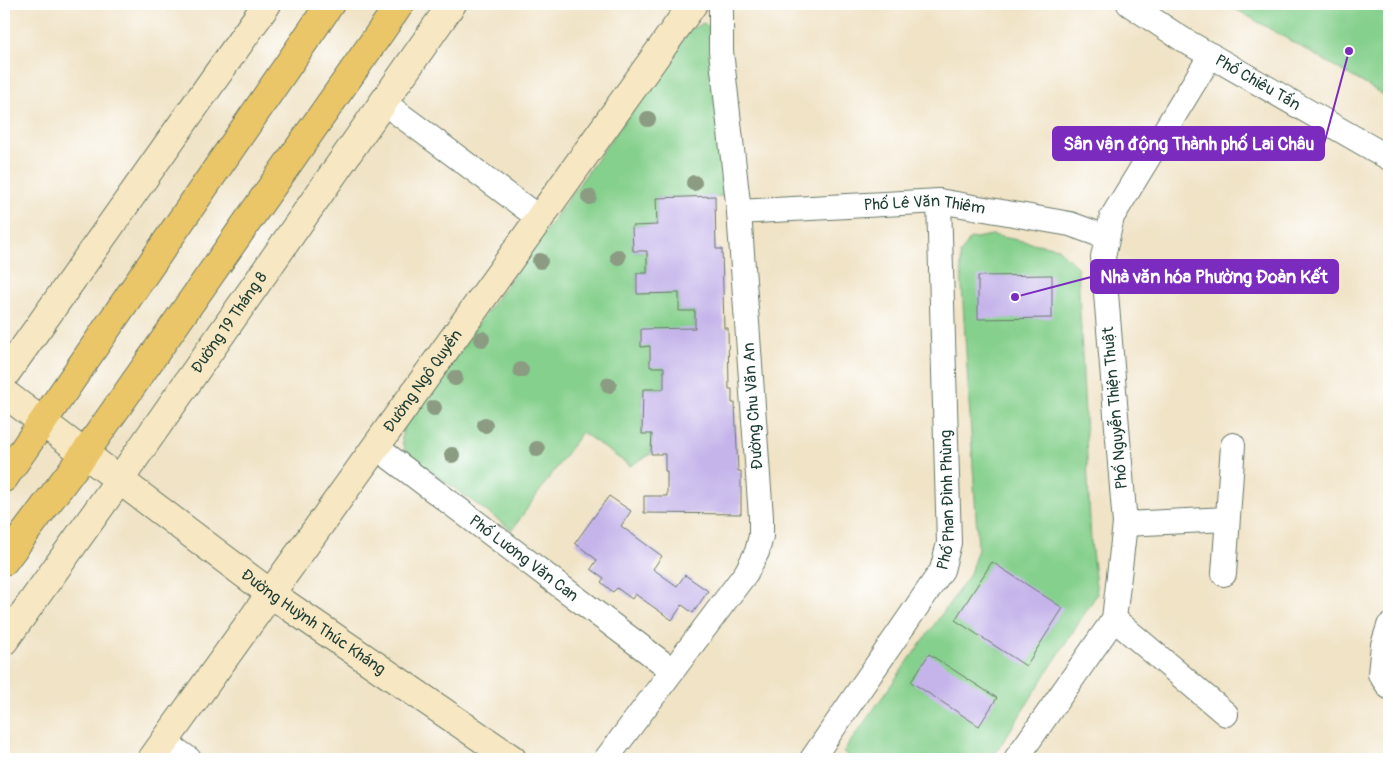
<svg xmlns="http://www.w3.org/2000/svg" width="1393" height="763" font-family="Pangolin,sans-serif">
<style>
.green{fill:#86d08d;stroke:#528660}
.building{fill:#c4b4ea}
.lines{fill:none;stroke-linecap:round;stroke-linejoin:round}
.street-casing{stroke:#687767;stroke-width:26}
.secondary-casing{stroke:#687767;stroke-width:30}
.highway-casing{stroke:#687767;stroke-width:30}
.street{stroke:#fff;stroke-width:24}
.secondary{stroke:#f7e8c3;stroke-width:28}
.highway{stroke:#eac669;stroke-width:28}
.tree{fill:#8b9c82}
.labels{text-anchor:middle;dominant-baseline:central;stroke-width:4;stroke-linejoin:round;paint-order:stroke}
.street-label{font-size:16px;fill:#1f3d34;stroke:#fff}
.leader{fill:none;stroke:#7b2cbf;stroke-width:2}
.callout-dot{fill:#7b2cbf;stroke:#fff;stroke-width:2}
.callout{fill:#7b2cbf;stroke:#7b2cbf;stroke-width:2}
.callout-label{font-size:18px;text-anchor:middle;font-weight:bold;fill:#fff}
</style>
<rect width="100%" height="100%" fill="#fff"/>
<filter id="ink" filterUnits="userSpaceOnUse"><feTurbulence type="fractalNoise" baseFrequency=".02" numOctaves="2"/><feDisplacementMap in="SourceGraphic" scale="10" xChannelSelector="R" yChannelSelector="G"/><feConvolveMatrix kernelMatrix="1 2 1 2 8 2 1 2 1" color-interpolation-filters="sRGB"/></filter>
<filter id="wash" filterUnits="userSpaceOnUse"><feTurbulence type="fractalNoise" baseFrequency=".0096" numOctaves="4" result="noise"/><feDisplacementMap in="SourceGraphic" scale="20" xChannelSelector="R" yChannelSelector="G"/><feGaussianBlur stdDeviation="1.12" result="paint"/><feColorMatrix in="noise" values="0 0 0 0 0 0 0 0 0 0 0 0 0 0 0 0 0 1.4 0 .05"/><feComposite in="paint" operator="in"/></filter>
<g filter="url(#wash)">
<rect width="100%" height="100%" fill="#f0e3c6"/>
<g class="green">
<polygon points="1227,4 1389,4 1389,98"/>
<path d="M704,23L709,27L713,46L725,196L656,198L657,225L632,226L633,251H647V273H637V293H679V311H695V328L641,346H650L664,367V389H643L642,433L652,434L651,454L630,466L582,432L512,530L410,456C401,446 401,440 403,428L691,29Z"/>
<polygon points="992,235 1058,248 1078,268 1091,542 1097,594 992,759 854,759 843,752 969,576 978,549 960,254 970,239"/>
</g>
<g id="blocks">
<g class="building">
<polygon points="715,196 716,249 722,249 724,328 728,328 729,389 732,389 732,403 735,403 738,471 741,471 741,514 644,513 644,496 667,496 667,471 665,471 665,454 651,454 652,434 642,434 643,389 664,389 664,367 650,367 650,346 641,347 641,329 695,328 695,311 679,311 679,293 637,294 637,273 647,273 647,251 633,251 632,226 657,225 656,198"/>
<polygon points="1052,275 1052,318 978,319 978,276"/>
<polygon points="609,496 631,511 621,526 662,556 653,569 677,586 685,575 708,591 693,613 682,605 672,620 635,594 632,599 617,588 613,592 601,582 604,578 591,569 597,560 575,543"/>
<polygon points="992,562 1063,608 1026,666 955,620"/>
<polygon points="929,654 997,698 979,726 911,682"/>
</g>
</g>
</g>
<g filter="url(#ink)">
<use href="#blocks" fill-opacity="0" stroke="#687767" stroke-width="1"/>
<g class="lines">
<g class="street-casing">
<g id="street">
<path id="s1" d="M1129,4L1182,39L1389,158"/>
<polyline points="383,102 539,218"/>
<path id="s2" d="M739,212L939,201L1070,224L1106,237"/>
<path id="s3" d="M376,447L672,670"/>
<polyline points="1125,524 1227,519"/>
<polyline points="1224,574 1233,445"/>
<polyline points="1114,619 1226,714"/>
<polyline points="1389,626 1383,645 1380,674 1389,687"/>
<polyline points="165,742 189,759"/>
<polyline points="606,759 746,573 757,552 761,536 761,517 739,212 721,51 721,4"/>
<path id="s4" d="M812,759L942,570L949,543L939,201"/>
<polyline points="1016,759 1114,619 1125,524 1103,257 1112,217 1211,55"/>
</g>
</g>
<g class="secondary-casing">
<g id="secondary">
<polyline points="4,376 267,4"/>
<path id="s5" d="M4,393L271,594L512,759"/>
<path id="s6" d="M4,641L120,479L452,4"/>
<path id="s7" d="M152,759L693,4"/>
</g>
</g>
<g class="highway-casing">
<g id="highway">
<polyline points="4,478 330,4"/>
<polyline points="4,561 85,453 400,4"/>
</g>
</g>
<use href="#street" class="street"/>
<use href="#secondary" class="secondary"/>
<use href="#highway" class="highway"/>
</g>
<g class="tree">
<circle cx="648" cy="119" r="8"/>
<circle cx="694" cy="183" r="8"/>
<circle cx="589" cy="197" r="8"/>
<circle cx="618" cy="257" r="8"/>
<circle cx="540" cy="261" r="8"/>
<circle cx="482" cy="339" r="8"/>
<circle cx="521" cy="370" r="8"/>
<circle cx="455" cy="378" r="8"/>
<circle cx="609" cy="385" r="8"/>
<circle cx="434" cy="408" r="8"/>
<circle cx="485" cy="425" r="8"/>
<circle cx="537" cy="449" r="8"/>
<circle cx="452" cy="455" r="8"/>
</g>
</g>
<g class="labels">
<g class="street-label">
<text stroke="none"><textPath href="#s1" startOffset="151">Phố Chiêu Tấn</textPath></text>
<text stroke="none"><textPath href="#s2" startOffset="186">Phố Lê Văn Thiêm</textPath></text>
<text stroke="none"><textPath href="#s6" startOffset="390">Đường 19 Tháng 8</textPath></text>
<text stroke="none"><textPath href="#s7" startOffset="465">Đường Ngô Quyền</textPath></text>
<text transform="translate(753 406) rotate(-94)">Đường Chu Văn An</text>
<text transform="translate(1115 408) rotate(-95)">Phố Nguyễn Thiện Thuật</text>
<text stroke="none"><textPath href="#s4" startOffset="300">Phố Phan Đình Phùng</textPath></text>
<text stroke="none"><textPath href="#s3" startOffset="185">Phố Lương Văn Can</textPath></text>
<text stroke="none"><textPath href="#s5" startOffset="385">Đường Huỳnh Thúc Kháng</textPath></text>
</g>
</g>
<path class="leader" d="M1349 51L1324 144M1015 297L1091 277"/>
<g class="callout-dot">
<circle cx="1349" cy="51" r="5"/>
<circle cx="1015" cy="297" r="5"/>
</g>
<g class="callout">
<rect x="1053" y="127" width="271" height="33" rx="5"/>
<rect x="1091" y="260" width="247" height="33" rx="5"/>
</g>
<g class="callout-label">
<text x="1189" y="150">Sân vận động Thành phố Lai Châu</text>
<text x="1214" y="283">Nhà văn hóa Phường Đoàn Kết</text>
</g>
<rect width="1393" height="763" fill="none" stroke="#fff" stroke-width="20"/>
</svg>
